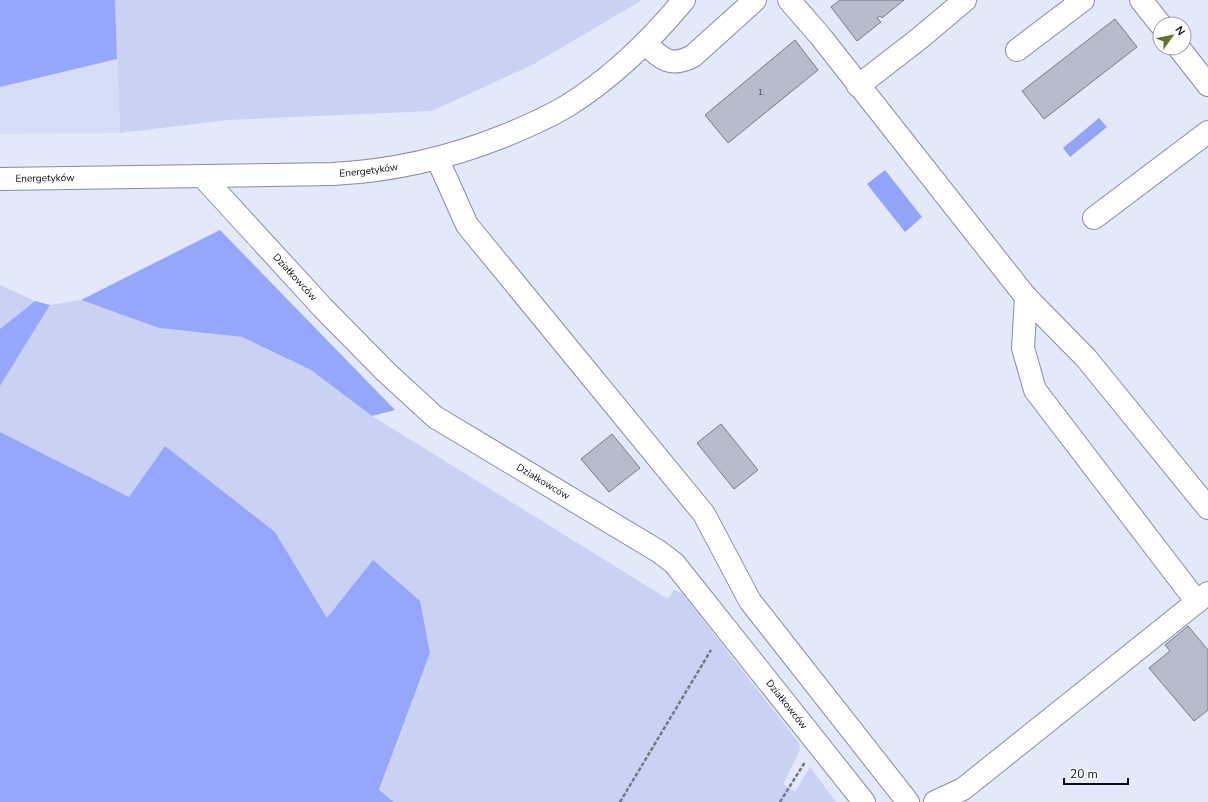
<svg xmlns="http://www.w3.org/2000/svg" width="1208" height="802" font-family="'Nunito Sans',sans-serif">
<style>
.built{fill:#d5dcf5}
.green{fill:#c9d2f3}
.forest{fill:#95a6fb}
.water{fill:#92a3f8}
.building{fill:#b6bbcd;stroke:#74798a}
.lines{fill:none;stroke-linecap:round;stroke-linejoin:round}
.minor-casing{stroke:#888c9e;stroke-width:24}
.path{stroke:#747884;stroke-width:2.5;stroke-dasharray:4 2;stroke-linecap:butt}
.minor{stroke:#fff;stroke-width:22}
.labels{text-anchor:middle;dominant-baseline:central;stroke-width:3;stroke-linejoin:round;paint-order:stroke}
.number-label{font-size:8px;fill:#363842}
.street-label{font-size:10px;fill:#0b0d13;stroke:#fff}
</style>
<rect width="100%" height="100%" fill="#e3e8fb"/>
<polygon class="built" points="0,0 115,0 120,133 0,134"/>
<g class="green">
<polygon points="115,0 642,0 534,64 432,111 228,120 120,133"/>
<polygon points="0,285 35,301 0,329"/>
<polygon points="81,300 159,328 242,337 311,370 372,416 668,599 674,590 682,593 799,743 800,750 783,784 795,792 810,767 836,802 394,802 379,791 430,653 327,618 275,532 165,447 129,497 0,432 0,386 50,305"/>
</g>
<g class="forest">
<polygon points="0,0 115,0 117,59 0,87"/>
<polygon points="220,230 395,410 372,416 311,370 242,337 159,328 81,300"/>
<polygon points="35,301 50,305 0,386 0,329"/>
<polygon points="0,432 129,497 165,446 275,532 327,618 373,560 420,601 430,653 379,790 394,802 0,802"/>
</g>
<g class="water">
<polygon points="1099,118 1107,127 1070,157 1063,148"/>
<polygon points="885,170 922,217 905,232 867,184"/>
</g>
<g class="building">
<polygon points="840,0 904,0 882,18 880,16 877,18 881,22 857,41 831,7"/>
<polygon points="1115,19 1137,47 1044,119 1022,91"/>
<polygon points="795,40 818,70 728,143 705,115"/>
<polygon points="721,424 758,470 734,489 697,443"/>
<polygon points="612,434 640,468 609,492 581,459"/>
<polygon points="1188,626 1208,650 1208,710 1194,721 1149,668 1170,651 1165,645"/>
</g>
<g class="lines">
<g class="minor-casing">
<g id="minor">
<polyline points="789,0 821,37 1026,297 1086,358 1208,508"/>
<polyline points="1141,0 1160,24"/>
<path d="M645,43C662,59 670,68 693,56L755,0"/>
<polyline points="1179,48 1208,85"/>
<polyline points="1017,50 1083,0"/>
<polyline points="858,86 920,38 965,0"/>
<polyline points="437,158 467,225 704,514 750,601 908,802"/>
<path id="s1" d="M203,177L323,308L386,372L435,417L658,551L674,563L864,802"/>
<path id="s2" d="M0,179L333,174C392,171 449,158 504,136C526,127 547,118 567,106C612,78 650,41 684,0"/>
<polyline points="1094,218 1208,132"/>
<polyline points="1026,297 1023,348 1035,390 1197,602"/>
<polyline points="935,802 963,789 1208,593"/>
</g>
</g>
<g class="path">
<polyline points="620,802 711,650"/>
<polyline points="780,802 805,762"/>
</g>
<use href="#minor" class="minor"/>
</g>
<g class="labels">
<g class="number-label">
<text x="761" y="92">1.</text>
</g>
<g class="street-label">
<text stroke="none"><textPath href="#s2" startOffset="369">Energetyków</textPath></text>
<text stroke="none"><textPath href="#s2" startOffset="45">Energetyków</textPath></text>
<text stroke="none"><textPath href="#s1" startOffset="136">Działkowców</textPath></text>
<text stroke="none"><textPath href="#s1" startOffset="460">Działkowców</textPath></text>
<text stroke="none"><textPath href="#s1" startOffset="795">Działkowców</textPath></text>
</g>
</g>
<g transform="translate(1172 36) rotate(57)"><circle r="19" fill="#ffffff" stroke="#9d9ea1"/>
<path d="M0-3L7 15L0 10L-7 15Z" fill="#607526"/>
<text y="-6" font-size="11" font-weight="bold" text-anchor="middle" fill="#0b0d13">N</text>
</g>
<path d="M1064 778v6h64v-6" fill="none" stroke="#0b0d13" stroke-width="2"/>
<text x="1070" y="778" font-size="12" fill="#0b0d13" stroke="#ffffff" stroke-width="3" paint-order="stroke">20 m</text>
</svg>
